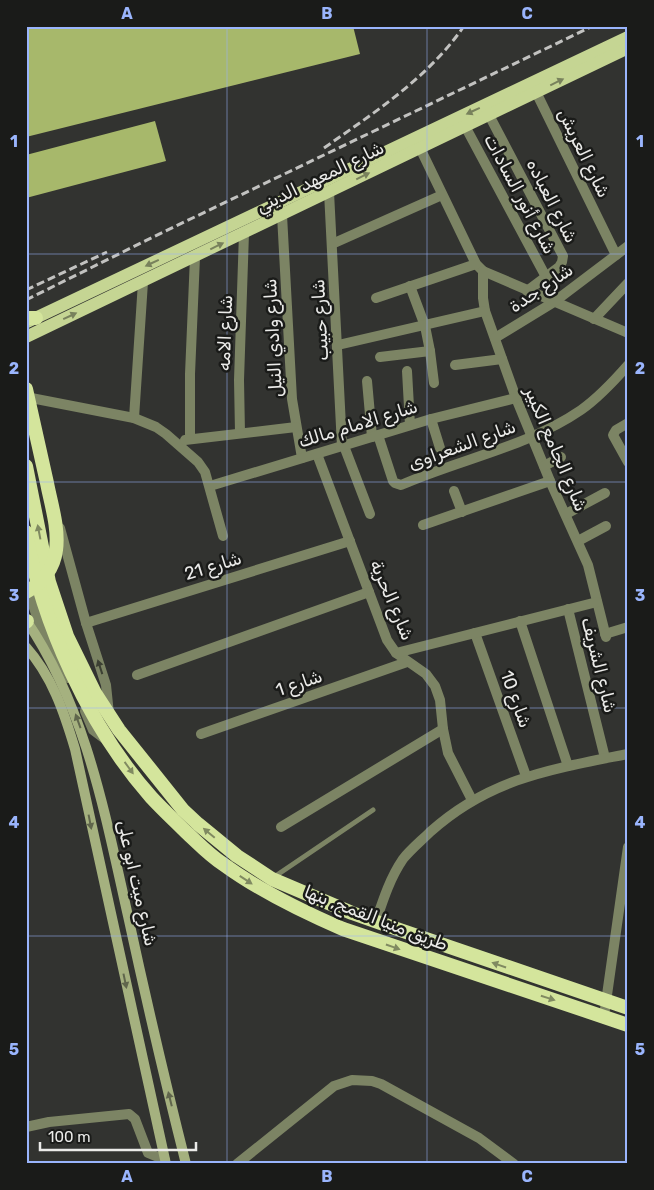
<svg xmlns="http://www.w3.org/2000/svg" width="654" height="1190" font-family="Rubik,'Noto Sans Arabic',sans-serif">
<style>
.building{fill:#a7b86b}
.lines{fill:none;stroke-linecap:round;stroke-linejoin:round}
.service{stroke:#7c8464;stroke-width:5}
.minor{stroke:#7c8464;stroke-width:10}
.tertiary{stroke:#7c8464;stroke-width:10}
.secondary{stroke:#a5b17f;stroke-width:10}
.primary{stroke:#c5d593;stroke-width:12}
.trunk{stroke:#d4e59c;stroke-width:14}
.rail{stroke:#c2c2c0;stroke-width:3;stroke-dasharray:8 4;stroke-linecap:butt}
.trunk-bridge{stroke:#d4e59c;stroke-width:14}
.oneway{fill:#78815c}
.oneway2{fill:#808a61}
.oneway3{fill:#3c4033}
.oneway4{fill:#60664c}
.grid{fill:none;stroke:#9ab5fd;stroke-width:1;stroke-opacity:0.55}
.labels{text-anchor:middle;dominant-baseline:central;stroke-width:5;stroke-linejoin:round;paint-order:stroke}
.street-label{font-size:18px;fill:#ebebe9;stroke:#1a1b19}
.neatline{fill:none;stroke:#9ab5fd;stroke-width:2}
.grid-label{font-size:16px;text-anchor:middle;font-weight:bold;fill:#9ab5fd}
</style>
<rect width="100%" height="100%" fill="#323330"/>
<g class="building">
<polygon points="26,26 353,26 360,54 26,137"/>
<polygon points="155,121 166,161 26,198 26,155"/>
</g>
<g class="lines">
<polyline class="service" points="274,877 373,810"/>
<g class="minor">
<polyline points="536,92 616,255"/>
<polyline points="489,115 563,256 562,262 559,267 527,291"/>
<polyline points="465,126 546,277"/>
<polyline points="420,148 476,264 483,271 628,333"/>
<polyline points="329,192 342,446"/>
<polyline points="282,215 292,399 302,458"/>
<polyline points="332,244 442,195"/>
<polyline points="483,271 483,298 485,311 516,398 550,481 588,565 606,637"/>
<polyline points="410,286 425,326 430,351 434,383"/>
<polyline points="376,298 476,264"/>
<polyline points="594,319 628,283"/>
<polyline points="495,338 554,302 628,246"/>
<polyline points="338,345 485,311"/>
<polyline points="380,357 430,351"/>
<polyline points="455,365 502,359"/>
<polyline points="407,371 410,425"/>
<polyline points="367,381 372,437"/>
<polyline points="26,397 134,418 156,427 166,434 198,462 205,472 223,536"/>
<polyline points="134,418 143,282"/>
<polyline points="431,419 440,448"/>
<polyline points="628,423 616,430 613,435 628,462"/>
<polyline points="240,433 239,380 244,233"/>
<path d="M378,435L393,481L395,483L401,485C460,459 527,447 581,410C598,398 614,381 628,365"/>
<polyline points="190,439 190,374 195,257"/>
<polyline points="185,440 296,427"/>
<polyline points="344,446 370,514"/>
<polyline points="317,454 387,640 396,653 426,674 435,686 440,700 443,729 448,753 472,800"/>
<polyline points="544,466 561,457"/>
<polyline points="210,486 431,419 516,398"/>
<polyline points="454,491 462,512"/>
<polyline points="566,514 605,493"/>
<polyline points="423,525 550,481"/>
<polyline points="578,541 606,526"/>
<polyline points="568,609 605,758"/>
<polyline points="520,621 568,766"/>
<polyline points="86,623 350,541"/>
<polyline points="475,633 526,776"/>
<polyline points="605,634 628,627"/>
<polyline points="396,653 597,602"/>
<polyline points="137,675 369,592"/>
<polyline points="201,734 407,662"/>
<polyline points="281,827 443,729"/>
<path d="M376,921C383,900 390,878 403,859C411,849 421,841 430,832C490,778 552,769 628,754"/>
<polyline points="604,1016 628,847"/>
<polyline points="26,1127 49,1122 129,1114 135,1119 148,1153 165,1160"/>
<polyline points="237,1164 334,1086 352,1080 372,1081 381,1084 479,1138 514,1164"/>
</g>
<g class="tertiary">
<polyline points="60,528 86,623 106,685 109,714"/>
<polyline points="26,584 41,629 68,678"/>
<polyline points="85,711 93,730 105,739"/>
</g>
<g class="secondary">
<path d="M26,620C86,708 105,814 128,916C146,999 165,1081 186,1164"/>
<path d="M26,647C52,676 64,712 75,749L166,1164"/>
</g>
<g class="primary">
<polyline points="27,322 628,37"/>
<polyline points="26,337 628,48"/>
</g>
<g class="trunk">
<polyline points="26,318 36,318"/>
<polyline points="26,466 49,582 67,636 95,693 119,730 183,810 198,824 237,856 272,879 352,913 400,930 628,1008"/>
<path d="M26,532C42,623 89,727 151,797C162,809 174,820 186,832C198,843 209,855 223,864C260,891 301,911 343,929L628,1025"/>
<polyline points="26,622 27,621"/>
</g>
<g class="rail">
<path d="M324,148C375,112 428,78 464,26"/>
<polyline points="26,290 107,252"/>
<polyline points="26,300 153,237 593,26"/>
</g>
<path class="trunk-bridge" d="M26,389C33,420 40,451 47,483C51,504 59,528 56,550C54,568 42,584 26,592"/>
</g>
<defs><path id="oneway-solid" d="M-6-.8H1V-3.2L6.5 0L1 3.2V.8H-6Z" transform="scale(1.25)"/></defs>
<g class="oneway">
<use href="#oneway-solid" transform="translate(557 82) rotate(-26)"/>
<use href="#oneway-solid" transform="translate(473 111) rotate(155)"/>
<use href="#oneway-solid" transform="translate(363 176) rotate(-26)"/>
<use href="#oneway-solid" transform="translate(217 246) rotate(-26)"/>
<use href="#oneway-solid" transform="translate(152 263) rotate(155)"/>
<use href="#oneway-solid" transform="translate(70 316) rotate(-25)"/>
</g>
<g class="oneway2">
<use href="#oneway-solid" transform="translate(39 532) rotate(-101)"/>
<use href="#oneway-solid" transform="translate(129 768) rotate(54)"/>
<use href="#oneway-solid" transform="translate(209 833) rotate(-140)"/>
<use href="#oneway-solid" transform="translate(246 880) rotate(33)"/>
<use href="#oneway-solid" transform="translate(393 947) rotate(19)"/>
<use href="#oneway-solid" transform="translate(499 965) rotate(-161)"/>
<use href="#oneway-solid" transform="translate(548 998) rotate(18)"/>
</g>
<use class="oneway3" href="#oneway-solid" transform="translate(100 667) rotate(-108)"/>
<g class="oneway4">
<use href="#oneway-solid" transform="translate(78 721) rotate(-110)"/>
<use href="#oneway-solid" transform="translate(90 822) rotate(79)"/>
<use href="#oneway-solid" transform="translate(125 981) rotate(78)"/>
<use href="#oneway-solid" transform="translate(170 1099) rotate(-104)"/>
</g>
<path class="grid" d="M227,26V1164M427,26V1164M26,254H628M26,482H628M26,708H628M26,936H628"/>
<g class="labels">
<g class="street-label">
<text transform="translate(584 153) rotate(64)">شارع العريش</text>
<text transform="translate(320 177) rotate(-26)">شارع المعهد الديني</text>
<text transform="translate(520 194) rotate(62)">شارع أنور السادات</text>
<text transform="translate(552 201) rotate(63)">شارع العباده</text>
<text transform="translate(541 288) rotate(-34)">شارع جدة</text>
<text transform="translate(320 320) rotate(-93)">شارع حبيب</text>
<text transform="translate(225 333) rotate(-88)">شارع الامه</text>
<text transform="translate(273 338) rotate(-93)">شارع وادي النيل</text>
<text transform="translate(358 424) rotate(-17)">شارع الامام مالك</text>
<text transform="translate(462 445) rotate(-20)">شارع الشعراوى</text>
<text transform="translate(556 449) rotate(67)">شارع الجامع الكبير</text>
<text transform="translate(213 566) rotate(-17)">شارع 21</text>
<text transform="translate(392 600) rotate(67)">شارع الحرية</text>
<text transform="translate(599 665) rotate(76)">شارع الشريف</text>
<text transform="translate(299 683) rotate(-19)">شارع 1</text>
<text transform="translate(516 699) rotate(70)">شارع 10</text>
<text transform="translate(137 883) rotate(77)">شارع ميت ابو على</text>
<text transform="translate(376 918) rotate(21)">طريق منيا القمح, بنها</text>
</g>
</g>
<rect width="654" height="1190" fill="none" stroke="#1a1b19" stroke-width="55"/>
<path d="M40 1142v8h156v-8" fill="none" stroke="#ebebe9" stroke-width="2.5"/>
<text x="48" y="1142" font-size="15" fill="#ebebe9" stroke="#1a1b19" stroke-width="4" paint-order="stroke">100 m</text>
<rect x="28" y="28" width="598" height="1134" class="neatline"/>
<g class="grid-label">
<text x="127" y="19">A</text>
<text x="327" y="19">B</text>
<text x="527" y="19">C</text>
<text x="14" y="147">1</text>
<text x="640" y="147">1</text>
<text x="14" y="374">2</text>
<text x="640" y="374">2</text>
<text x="14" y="601">3</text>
<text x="640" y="601">3</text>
<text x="14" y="828">4</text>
<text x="640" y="828">4</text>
<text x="14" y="1055">5</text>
<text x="640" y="1055">5</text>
<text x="127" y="1182">A</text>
<text x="327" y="1182">B</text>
<text x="527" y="1182">C</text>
</g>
</svg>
